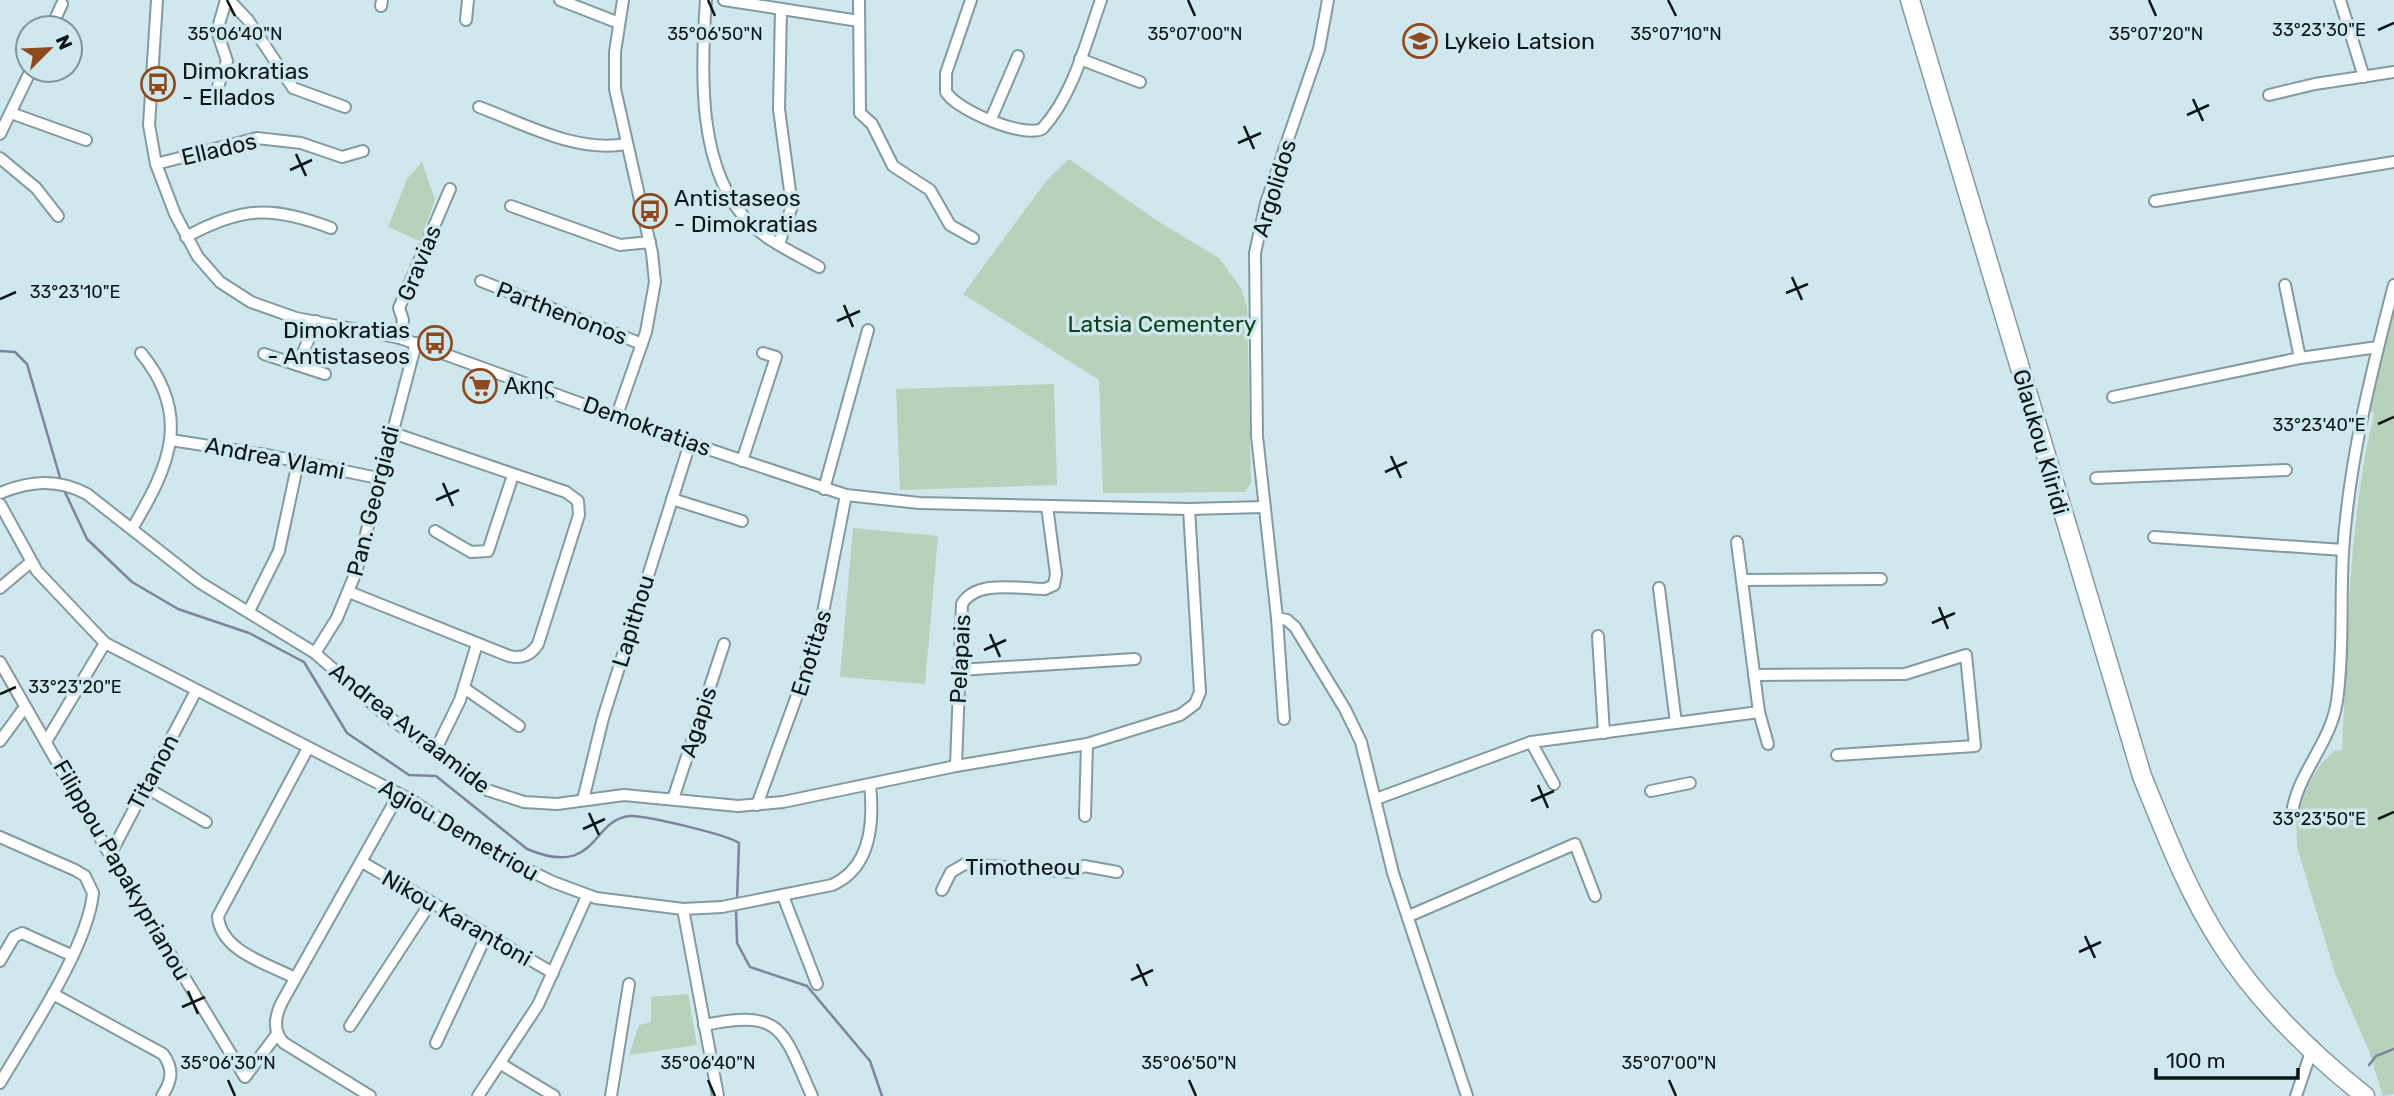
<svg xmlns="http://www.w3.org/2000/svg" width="2394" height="1096" font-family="Rubik,sans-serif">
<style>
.green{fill:#b8d1bb}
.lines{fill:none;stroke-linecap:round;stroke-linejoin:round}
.stream{stroke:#7f849d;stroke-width:2.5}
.street-casing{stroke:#839aa0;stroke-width:14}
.primary-casing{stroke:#839aa0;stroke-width:21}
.street{stroke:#fff;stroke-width:10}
.primary{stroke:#fff;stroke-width:18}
.ticks{fill:none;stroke:#0c1517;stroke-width:2.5}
.labels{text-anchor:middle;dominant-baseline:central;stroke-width:7;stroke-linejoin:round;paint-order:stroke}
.poi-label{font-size:23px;fill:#0c1517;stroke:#cfe8ee;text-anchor:start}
.street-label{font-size:23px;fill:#0c1517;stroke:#cfe8ee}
.park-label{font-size:23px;fill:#0c3c19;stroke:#cfe8ee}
.ticks-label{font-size:18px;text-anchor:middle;fill:#0c1517;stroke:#cfe8ee;stroke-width:7;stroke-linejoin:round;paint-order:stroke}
</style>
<rect width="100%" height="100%" fill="#cfe8ee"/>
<g class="green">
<polygon points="1069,159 1159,222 1219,258 1241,288 1247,307 1251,483 1245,492 1103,493 1099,380 963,294 1047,180"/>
<polygon points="422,162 435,200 420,241 388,227 407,179"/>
<path d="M2394,302V1094L2383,1096L2368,1048L2336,976L2297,847L2296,816L2308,784L2321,764L2334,751L2342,750C2348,638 2348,523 2374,413L2369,411L2368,404Z"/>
<polygon points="1054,384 1057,485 900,490 896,389"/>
<polygon points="853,528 938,536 925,684 840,677"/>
<polygon points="688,994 697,1045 629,1055 639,1025 651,1022 651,997"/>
</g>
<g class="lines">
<g class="stream">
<polyline points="0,351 15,352 27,364 61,481"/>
<path d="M64,490L87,539L132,582L178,609L249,633L304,662L347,733L409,775L436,776L527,849C598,879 591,819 630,816C645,815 728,835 739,843L737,901"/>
<polyline points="736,908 737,943 750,967 807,986 870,1061 882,1096"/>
<polyline points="2369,1065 2376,1056 2394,1049"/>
</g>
<g class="street-casing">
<g id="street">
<polyline points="157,0 149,125 156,164 175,214 198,257 220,282 251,302 296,318 400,338 690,443 846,495 919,503 1189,509 1263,507"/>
<polyline points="229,0 248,20 293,88 345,107"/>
<polyline points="560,0 619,23"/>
<path d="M706,0C701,69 696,172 751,224C769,242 796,254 819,267"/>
<polyline points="724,0 859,21"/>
<polyline points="859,0 860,113 872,124 893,166 930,190 950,225 973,238"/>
<path d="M971,0L946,73V92C956,110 1023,138 1042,129C1073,96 1086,42 1101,0"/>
<polyline points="2340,0 2364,77"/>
<polyline points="381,6 382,0"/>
<polyline points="466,20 468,0"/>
<polyline points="51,28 62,4"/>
<polyline points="1080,59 1140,82"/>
<polyline points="2269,95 2315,84 2394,72"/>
<polyline points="214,98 227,61 217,31 226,0"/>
<path d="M479,107C525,124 576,153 626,144"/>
<polyline points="11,113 86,140"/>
<polyline points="991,119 1018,56"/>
<polyline points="0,134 31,70"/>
<polyline points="0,158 36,188 58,216"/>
<polyline points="156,164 257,138 301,143 342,157 363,151"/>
<polyline points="2155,201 2394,162"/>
<polyline points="511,206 620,245 650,242"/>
<path d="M186,237C242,206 273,206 331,228"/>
<polyline points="779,244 792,206 779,109 781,9"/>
<polyline points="481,281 642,344"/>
<polyline points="2285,285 2300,358"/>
<polyline points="400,338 403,320 399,308 450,189"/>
<polyline points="264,354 325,374"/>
<polyline points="298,365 316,321"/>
<polyline points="2113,397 2300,358 2378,347"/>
<polyline points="617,415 646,332 655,282 652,253 615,89 615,52 623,0"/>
<polyline points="171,440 267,455 378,478"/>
<polyline points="742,461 776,357 763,353"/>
<polyline points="2096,478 2286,470"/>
<polyline points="824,489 868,330"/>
<path d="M0,493C30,481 57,478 87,494L199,582L315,653L382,712L487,790L524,802L557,804L624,795L738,806L783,802L956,766L1087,744L1180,715L1195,704L1200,692L1189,509"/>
<polyline points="672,499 742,521"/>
<path d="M0,504L37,571L105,643L411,800L485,849L553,882L596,898L683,909L722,907L832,885C871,868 874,822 870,785"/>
<path d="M133,527C170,465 192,415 141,353"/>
<polyline points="435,531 471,552 488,551 513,475"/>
<polyline points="2154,537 2343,550"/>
<polyline points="1737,542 1759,712 1768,744"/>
<polyline points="1742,580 1881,579"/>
<polyline points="0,588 31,562"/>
<polyline points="1659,588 1676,723"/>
<path d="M349,592L509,656C522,659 531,655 538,644L579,515L578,501L566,492L390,432"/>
<polyline points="249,611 279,551 298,462"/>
<polyline points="1277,618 1287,620 1295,627 1345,709 1361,742 1393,873 1467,1096"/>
<polyline points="1598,636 1604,733"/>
<polyline points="315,653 337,618 356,572 416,343"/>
<polyline points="0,662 110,855 245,1077 277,1034"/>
<polyline points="958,670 1135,659"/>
<polyline points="1754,675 1905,674 1966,655 1975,746 1837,755"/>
<polyline points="464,688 519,726"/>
<polyline points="1284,719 1277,618 1257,436 1255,253 1266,203 1319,49 1328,0"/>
<polyline points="47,740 105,643"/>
<polyline points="0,741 25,707"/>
<polyline points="1531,742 1554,784"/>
<polyline points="435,751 460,700 477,644"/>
<path d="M956,766L962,604C976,579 1020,589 1045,589L1054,585L1056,574L1047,506"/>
<polyline points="145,787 206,822"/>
<polyline points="1651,791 1690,783"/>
<polyline points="673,799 724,644"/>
<polyline points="1376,799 1531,742 1759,712"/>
<polyline points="583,800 603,718 690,443"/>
<polyline points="757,805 818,638 846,495"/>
<path d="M2292,813C2298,772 2331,743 2337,701C2344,652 2340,601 2343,552C2349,461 2371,373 2394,285"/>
<polyline points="1085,816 1087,744"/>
<path d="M0,837L75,870L85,876L93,893C88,947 28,1035 0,1083"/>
<polyline points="110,855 196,691"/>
<polyline points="362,862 553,973"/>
<polyline points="942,890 951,872 965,864 1072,872 1084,866 1117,872"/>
<polyline points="783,896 817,984"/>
<polyline points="683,909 718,1096"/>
<polyline points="1409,916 1575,844 1595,896"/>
<polyline points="0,961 14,937 22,933 71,955"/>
<path d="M295,978C268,964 220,951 218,916L308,748"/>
<path d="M53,994L163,1054C174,1069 172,1081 162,1096"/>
<path d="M704,1025C783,1009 782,1029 812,1096"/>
<polyline points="350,1026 431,902"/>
<polyline points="436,1043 486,936"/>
<polyline points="501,1064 554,1096"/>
<path d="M370,1096L284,1043C272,1031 275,1016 282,1002L399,794"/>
<polyline points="478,1096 538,1005 587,896"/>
<polyline points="611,1096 629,984"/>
<polyline points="2296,1096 2313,1046"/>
</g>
</g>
<g class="primary-casing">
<path id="primary" d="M1910,0L2142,776C2165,833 2188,893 2222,945C2260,1004 2311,1053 2365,1096"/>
</g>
<use href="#street" class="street"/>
<use href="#primary" class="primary"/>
</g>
<path class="ticks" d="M227,0L235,16M708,0L715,16M1188,0L1195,16M1668,0L1676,16M2149,0L2156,16M2378,30L2394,23M2193,99L2203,121M2187,115L2209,105M1244,126L1254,149M1238,143L1261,133M296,154L306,176M290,170L312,160M1792,277L1802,300M1786,293L1808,284M0,299L16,292M844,305L853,327M837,321L860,311M2378,424L2394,417M1391,456L1401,478M1385,472L1407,462M443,483L453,506M436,500L459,490M1939,607L1948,629M1932,623L1955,613M990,634L1000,657M984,650L1006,640M0,694L16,687M1538,785L1548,808M1531,801L1554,791M589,813L599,835M2378,819L2394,812M583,829L605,819M2085,936L2095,958M2079,952L2101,942M1137,964L1147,986M1131,980L1153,970M188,991L198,1014M182,1007L205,997M228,1080L235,1096M708,1080L715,1096M1189,1080L1196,1096M1669,1080L1676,1096"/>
<defs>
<g id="school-ring" transform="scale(1.75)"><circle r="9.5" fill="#cfe8ee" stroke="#8e4a1e" stroke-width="1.5"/><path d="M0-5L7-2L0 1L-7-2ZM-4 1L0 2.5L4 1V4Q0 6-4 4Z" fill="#8e4a1e"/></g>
<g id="bus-ring" transform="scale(1.75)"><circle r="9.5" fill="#cfe8ee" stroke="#8e4a1e" stroke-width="1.5"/><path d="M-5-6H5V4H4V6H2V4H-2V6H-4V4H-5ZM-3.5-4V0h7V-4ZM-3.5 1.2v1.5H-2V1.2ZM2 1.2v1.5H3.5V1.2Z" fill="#8e4a1e"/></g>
<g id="supermarket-ring" transform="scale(1.75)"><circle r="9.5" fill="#cfe8ee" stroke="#8e4a1e" stroke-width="1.5"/><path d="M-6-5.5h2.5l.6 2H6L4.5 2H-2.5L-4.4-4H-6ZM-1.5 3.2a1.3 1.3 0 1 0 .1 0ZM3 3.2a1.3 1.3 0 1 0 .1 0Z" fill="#8e4a1e"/></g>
</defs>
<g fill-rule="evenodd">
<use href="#school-ring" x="1420" y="41"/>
<use href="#bus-ring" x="158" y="84"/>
<use href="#bus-ring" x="650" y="211"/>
<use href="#bus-ring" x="435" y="343"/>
<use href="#supermarket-ring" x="480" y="386"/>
</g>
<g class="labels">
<g class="poi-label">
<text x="1444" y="41">Lykeio Latsion</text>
<text x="182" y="71">Dimokratias<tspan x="182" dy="26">- Ellados</tspan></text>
<text x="674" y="198">Antistaseos<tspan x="674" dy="26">- Dimokratias</tspan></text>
<text x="410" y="330" text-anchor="end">Dimokratias<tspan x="410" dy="26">- Antistaseos</tspan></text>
<text x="504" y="386">Ακης</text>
</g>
<g class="street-label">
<text transform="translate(219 149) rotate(-13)">Ellados</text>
<text transform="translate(1274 188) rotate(-73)">Argolidos</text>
<text transform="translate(419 263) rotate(-68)">Gravias</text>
<text transform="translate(562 313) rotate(21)">Parthenonos</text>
<text transform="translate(647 426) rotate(20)">Demokratias</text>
<text transform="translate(2041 442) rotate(74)">Glaukou Kliridi</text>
<text transform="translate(275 458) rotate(11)">Andrea Vlami</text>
<text transform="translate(373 501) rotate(-76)">Pan. Georgiadi</text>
<text transform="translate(633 621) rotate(-73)">Lapithou</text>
<text transform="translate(811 653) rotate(-73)">Enotitas</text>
<text transform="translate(960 659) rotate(-87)">Pelapais</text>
<text transform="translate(698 722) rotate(-72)">Agapis</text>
<text transform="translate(410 728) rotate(38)">Andrea Avraamide</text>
<text transform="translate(153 772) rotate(-62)">Titanon</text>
<text transform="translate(459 830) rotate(30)">Agiou Demetriou</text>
<text x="1023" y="867">Timotheou</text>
<text transform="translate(122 870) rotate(60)">Filippou Papakyprianou</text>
<text transform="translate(457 918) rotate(30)">Nikou Karantoni</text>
</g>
<g class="park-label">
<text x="1162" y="324">Latsia Cementery</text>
</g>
</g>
<g class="ticks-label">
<text x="2319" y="36">33°23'30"E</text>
<text x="235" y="40">35°06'40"N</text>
<text x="715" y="40">35°06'50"N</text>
<text x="1195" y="40">35°07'00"N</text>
<text x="1676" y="40">35°07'10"N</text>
<text x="2156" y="40">35°07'20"N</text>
<text x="75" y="298">33°23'10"E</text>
<text x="2319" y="431">33°23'40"E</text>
<text x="75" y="693">33°23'20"E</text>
<text x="2319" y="825">33°23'50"E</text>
<text x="228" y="1069">35°06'30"N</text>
<text x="708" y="1069">35°06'40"N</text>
<text x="1189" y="1069">35°06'50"N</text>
<text x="1669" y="1069">35°07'00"N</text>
</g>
<g transform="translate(49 49) rotate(66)"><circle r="33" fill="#cfe8ee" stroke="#819498" stroke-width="2"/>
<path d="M0-5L12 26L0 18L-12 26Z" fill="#8e4a1e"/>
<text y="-10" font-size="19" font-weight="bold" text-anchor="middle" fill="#0c1517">N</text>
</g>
<path d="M2156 1068v10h142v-10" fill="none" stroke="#0c1517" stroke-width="3.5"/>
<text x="2166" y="1068" font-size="21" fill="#0c1517" stroke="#cfe8ee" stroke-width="5" paint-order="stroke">100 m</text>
</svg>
